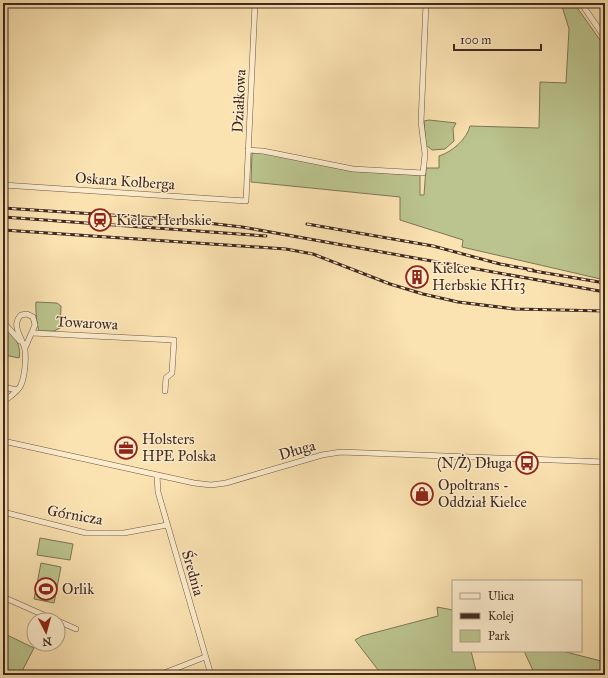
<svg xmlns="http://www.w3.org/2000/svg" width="608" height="678" font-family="'IM FELL Great Primer',serif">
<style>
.green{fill:#bbc48e;stroke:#7d7657}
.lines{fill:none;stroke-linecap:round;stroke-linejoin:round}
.minor-casing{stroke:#6e5644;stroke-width:6}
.minor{stroke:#fceccc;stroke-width:5}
.rail-casing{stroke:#3f2820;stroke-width:3}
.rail{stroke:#fceccc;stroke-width:1.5;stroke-dasharray:4.5;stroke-linecap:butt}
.labels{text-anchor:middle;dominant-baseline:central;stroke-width:3;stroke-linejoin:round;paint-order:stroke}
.street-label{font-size:15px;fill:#3f2820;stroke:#fceccc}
.poi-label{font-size:15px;fill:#3f2820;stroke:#fceccc;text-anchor:start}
</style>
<rect width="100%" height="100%" fill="#fbe2b1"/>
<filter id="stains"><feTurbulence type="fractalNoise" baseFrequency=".005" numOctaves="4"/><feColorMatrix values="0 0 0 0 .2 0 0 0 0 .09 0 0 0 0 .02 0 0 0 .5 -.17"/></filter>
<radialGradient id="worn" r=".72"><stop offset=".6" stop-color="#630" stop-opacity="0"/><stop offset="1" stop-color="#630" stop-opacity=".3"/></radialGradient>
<g class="green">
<path d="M561,3H578L576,6L605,47V280L462,247L463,240L400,220V197L251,182L252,153H265L352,171L420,175V195H424L426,168H439V156C452,152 467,139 470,126L539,128L540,82L566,83L569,29Z"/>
<polygon points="429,120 456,123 453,129 454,141 445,149 432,150 426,145 424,121"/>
<path d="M36,302L57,303L61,306L60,328L54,331H39C37,327 35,306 36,302Z"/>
<path d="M3,329C14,330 22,348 19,358L4,355L3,358Z"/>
<polygon points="40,538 73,544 70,560 37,555"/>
<polygon points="41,563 61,567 54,603 34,599"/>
<polygon points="437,607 453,610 453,651 471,651 477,675 441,675 433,671 417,675 382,675 355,640 362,636 438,616"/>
<polygon points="3,633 34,648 20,675 3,675"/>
<polygon points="524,651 562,651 605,662 605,675 535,675"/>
</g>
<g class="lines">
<g class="minor-casing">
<g id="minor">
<polyline points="581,3 605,38"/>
<polyline points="248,150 263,151 353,169 423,173 425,154 421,122 426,3"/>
<polyline points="3,185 246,201 255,3"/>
<polyline points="3,322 20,341"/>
<polyline points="32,333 174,340 172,373 166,378 165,391"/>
<polyline points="3,387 17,390"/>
<path d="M3,402C9,397 18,392 21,385C25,375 26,360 25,350C23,338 10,326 21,315L27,314L33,317L35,325L25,348"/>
<polyline points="3,441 194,483 211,485 226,483 322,455 341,452 605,462"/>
<polyline points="157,476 158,492 211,675"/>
<polyline points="3,512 86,533 124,533 167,525"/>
<polyline points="3,597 55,620"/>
<polyline points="58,621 76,629"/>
<polyline points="3,671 13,675"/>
<polyline points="159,675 205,657"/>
</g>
</g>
<use href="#minor" class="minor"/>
<g class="rail-casing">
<g id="rail">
<polyline points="3,208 172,219 242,227 605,292"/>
<polyline points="3,217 266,236"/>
<polyline points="307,224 433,246 500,264 533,270"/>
<polyline points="3,230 286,249 313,254 390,284 423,294 458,302 515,309 605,311"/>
<polyline points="528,270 605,283"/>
</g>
</g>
<use href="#rail" class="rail"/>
</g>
<defs>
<g id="station-ring" transform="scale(1.15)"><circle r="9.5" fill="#fceccc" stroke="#8f2418" stroke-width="1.5"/><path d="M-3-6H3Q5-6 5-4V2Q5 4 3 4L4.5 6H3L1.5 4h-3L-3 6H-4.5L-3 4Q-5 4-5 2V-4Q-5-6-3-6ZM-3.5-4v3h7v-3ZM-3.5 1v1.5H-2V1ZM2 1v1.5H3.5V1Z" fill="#8f2418"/></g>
<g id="building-ring" transform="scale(1.15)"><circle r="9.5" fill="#fceccc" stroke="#8f2418" stroke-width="1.5"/><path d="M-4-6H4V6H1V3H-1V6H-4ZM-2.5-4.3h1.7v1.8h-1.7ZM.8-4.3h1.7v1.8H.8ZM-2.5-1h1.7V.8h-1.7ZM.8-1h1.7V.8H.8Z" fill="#8f2418"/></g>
<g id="office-ring" transform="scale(1.15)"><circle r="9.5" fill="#fceccc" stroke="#8f2418" stroke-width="1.5"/><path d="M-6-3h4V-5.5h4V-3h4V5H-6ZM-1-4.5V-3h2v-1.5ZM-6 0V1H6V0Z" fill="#8f2418"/></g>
<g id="bus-ring" transform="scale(1.15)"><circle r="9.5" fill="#fceccc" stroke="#8f2418" stroke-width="1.5"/><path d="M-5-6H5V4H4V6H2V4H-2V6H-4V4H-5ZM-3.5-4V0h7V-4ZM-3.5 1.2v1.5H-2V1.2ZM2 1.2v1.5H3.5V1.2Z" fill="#8f2418"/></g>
<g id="shop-ring" transform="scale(1.15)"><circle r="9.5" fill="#fceccc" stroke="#8f2418" stroke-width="1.5"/><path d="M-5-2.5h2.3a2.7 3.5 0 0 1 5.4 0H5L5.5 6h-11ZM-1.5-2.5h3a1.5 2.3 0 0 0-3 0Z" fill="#8f2418"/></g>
<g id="stadium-ring" transform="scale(1.15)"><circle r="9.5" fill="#fceccc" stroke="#8f2418" stroke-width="1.5"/><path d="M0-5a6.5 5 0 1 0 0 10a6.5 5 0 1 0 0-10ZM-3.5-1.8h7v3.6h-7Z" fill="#8f2418"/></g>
</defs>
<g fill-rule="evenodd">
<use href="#station-ring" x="100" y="220"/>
<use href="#building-ring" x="417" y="277"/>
<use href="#office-ring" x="126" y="448"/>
<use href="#bus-ring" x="527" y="463"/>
<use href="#shop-ring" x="422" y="494"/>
<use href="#stadium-ring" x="46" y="589"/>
</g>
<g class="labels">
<g class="street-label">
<text transform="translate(239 101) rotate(-87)">Działkowa</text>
<text transform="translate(125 181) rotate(4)">Oskara Kolberga</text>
<text transform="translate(87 323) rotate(3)">Towarowa</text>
<text transform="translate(297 450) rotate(-16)">Długa</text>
<text transform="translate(75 515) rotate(10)">Górnicza</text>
<text transform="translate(193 573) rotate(74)">Średnia</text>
</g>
<g class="poi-label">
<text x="116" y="220">Kielce Herbskie</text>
<text x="432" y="268">Kielce<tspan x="432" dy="17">Herbskie KH13</tspan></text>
<text x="142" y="439">Holsters<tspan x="142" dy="17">HPE Polska</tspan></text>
<text x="512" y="463" text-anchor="end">(N/Ż) Długa</text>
<text x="438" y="485">Opoltrans -<tspan x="438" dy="17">Oddział Kielce</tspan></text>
<text x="62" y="589">Orlik</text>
</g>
</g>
<rect width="608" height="678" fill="none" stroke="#fbe2b1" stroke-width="16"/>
<rect x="4" y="4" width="600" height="670" fill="none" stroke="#3f2820" stroke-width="2"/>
<rect x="8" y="8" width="592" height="662" fill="none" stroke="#3f2820"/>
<rect x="452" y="580" width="130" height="72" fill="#fceccc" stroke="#b09e87"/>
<rect x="460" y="593" width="20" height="6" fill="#fceccc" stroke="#b09e87"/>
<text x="488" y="600" font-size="12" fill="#3f2820">Ulica</text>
<rect x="460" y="613" width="20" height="6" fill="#3f2820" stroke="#b09e87"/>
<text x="488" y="620" font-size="12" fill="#3f2820">Kolej</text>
<rect x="460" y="630" width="20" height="12" fill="#bbc48e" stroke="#b09e87"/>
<text x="488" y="640" font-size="12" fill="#3f2820">Park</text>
<g transform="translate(46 632) rotate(174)"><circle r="19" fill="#fceccc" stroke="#b09e87"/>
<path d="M0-3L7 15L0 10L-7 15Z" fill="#8f2418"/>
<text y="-6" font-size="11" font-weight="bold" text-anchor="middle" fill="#3f2820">N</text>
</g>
<path d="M454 44v6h87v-6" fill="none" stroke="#3f2820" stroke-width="2"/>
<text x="460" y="44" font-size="12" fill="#3f2820" stroke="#fceccc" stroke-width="3" paint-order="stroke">100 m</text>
<rect width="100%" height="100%" filter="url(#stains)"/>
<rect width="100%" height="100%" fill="url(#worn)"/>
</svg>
